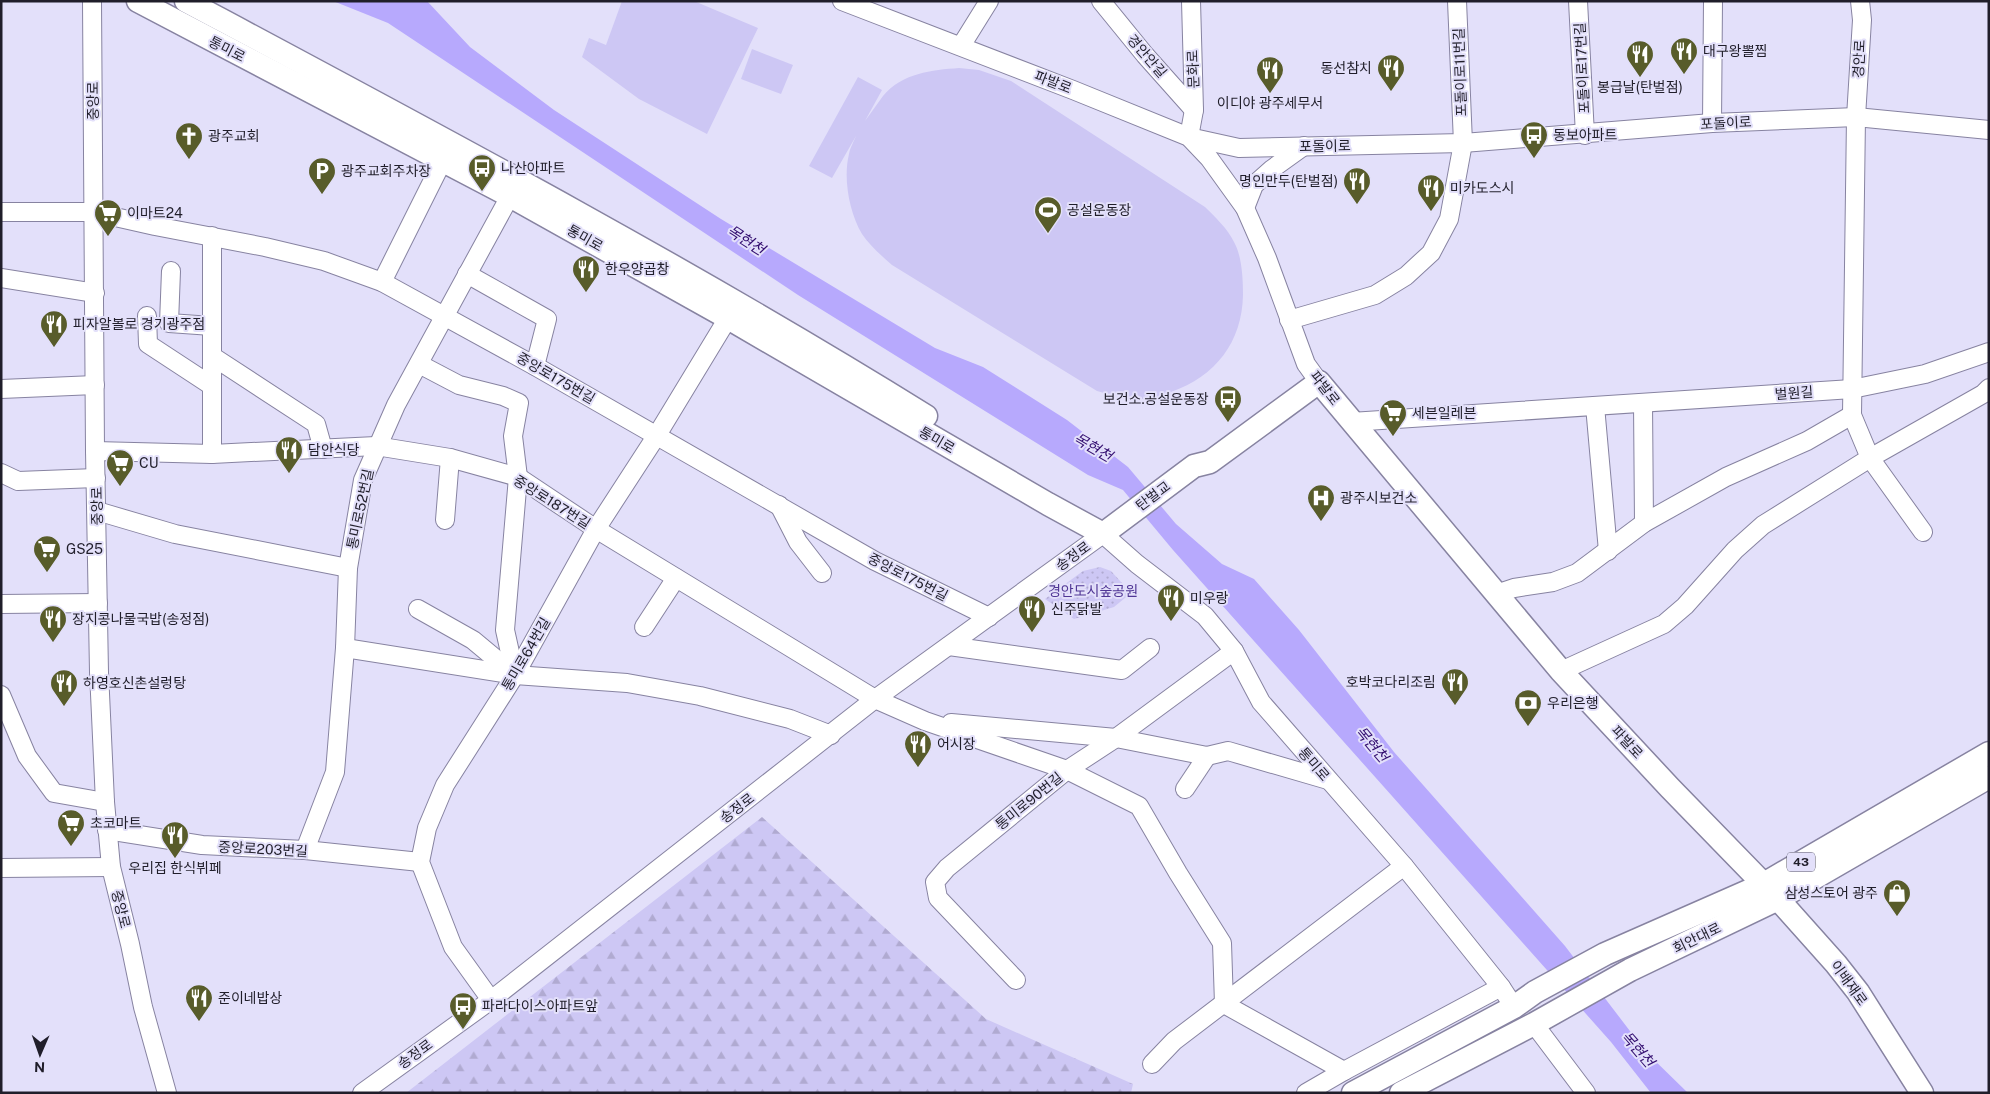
<svg xmlns="http://www.w3.org/2000/svg" width="1990" height="1094" font-family="'Public Sans','Noto Sans KR',sans-serif">
<style>
.grass{fill:#cdc7f4}
.forest{fill:url(#forest-firs)}
.park{fill:url(#park-dots)}
.water{fill:#b7a9fd}
.lines{fill:none;stroke-linecap:round;stroke-linejoin:round}
.minor-casing{stroke:#8783a1;stroke-width:20}
.major-casing{stroke:#8783a1;stroke-width:25}
.minor{stroke:#fff;stroke-width:18}
.major{stroke:#fff;stroke-width:22}
.labels{text-anchor:middle;dominant-baseline:central;stroke-width:4;stroke-linejoin:round;paint-order:stroke}
.shield{fill:#e3e0fa;stroke:#5a5868;stroke-width:1}
.shield-label{font-size:12px;font-weight:bold;fill:#201e2a}
.street-label{font-size:14px;fill:#201e2a;stroke:#e3e0fa}
.poi-label{font-size:14px;fill:#201e2a;stroke:#e3e0fa;text-anchor:start}
.park-label{font-size:14px;fill:#503695;stroke:#e3e0fa}
.water-label{font-size:15px;font-style:italic;fill:#320d6f;stroke:#e3e0fa}
</style>
<defs>
<pattern id="forest-firs" width="22" height="20" patternUnits="userSpaceOnUse" patternTransform="scale(1.25)"><rect width="22" height="20" fill="#cdc7f4"/><path d="M5 1l3.5 6h-7zM16 11l3.5 6h-7z" fill="#b0aad1"/></pattern>
<pattern id="park-dots" width="8" height="8" patternUnits="userSpaceOnUse" patternTransform="scale(1.25)"><rect width="8" height="8" fill="#cdc7f4"/><path d="M2 2h.1M6 6h.1" fill="none" stroke="#b0aad1" stroke-width="1.8" stroke-linecap="round"/></pattern>
</defs>
<rect width="100%" height="100%" fill="#e3e0fa"/>
<g class="grass">
<polygon points="622,1 694,1 758,28 707,134 639,99 582,57 589,38 606,45"/>
<polygon points="752,49 793,65 781,94 741,79"/>
<path d="M959,68L979,70L1011,81L1205,207C1215,217 1228,229 1234,242C1242,256 1243,279 1243,295C1242,342 1216,376 1171,392C1166,394 1159,397 1154,398C1135,401 1115,396 1097,391L892,265C882,256 870,246 862,234C849,212 843,178 849,154C850,148 854,141 856,136L832,178L809,166L858,77L882,90L865,121C871,113 877,104 883,96C902,73 932,70 959,68Z"/>
</g>
<polygon class="forest" points="762,817 986,1019 1133,1084 1131,1093 406,1093"/>
<polygon class="park" points="1100,567 1111,571 1131,593 1114,607 1074,619 1045,599 1083,571"/>
<polygon class="water" points="333,1 427,1 470,47 554,110 721,219 935,348 983,367 1067,420 1128,467 1176,524 1222,564 1254,579 1299,630 1394,752 1565,946 1646,1052 1688,1093 1651,1093 1611,1042 1173,550 1123,490 1088,475 798,295 388,23"/>
<g class="lines">
<g class="minor-casing">
<g id="minor">
<polyline points="92,1 95,451 99,672 105,802 111,867 130,944 143,1007 167,1093"/>
<polyline points="842,1 1073,90 1189,137 1209,158 1245,208 1267,258 1306,364 1319,382"/>
<polyline points="1101,1 1145,55 1194,110"/>
<polyline points="1578,1 1585,135"/>
<polyline points="1860,1 1862,20 1856,117 1852,415 1870,458 1923,532"/>
<polyline points="961,46 989,1"/>
<polyline points="1712,123 1713,1"/>
<polyline points="1189,137 1239,148 1463,143 1712,123 1856,117 1989,130"/>
<polyline points="1189,137 1194,110 1191,1"/>
<polyline points="1245,208 1254,185 1272,169 1304,146"/>
<polyline points="1,212 93,212 155,226 265,247 324,261 382,282 535,366 875,561 989,617"/>
<polyline points="212,236 212,454"/>
<polyline points="171,271 169,323 212,326"/>
<polyline points="467,274 547,319 535,366"/>
<polyline points="1,278 95,293"/>
<polyline points="382,282 443,160"/>
<polyline points="147,316 148,344 212,386"/>
<polyline points="1289,320 1375,295 1406,276 1431,253 1449,219 1463,143 1457,1"/>
<polyline points="212,356 316,424 323,449"/>
<polyline points="419,364 459,385 503,396 519,403 513,436 518,477 505,630 515,675"/>
<polyline points="1,389 95,385"/>
<polyline points="1643,403 1644,523"/>
<polyline points="1595,406 1608,551"/>
<polyline points="1351,422 1852,389 1925,374 1989,352"/>
<polyline points="95,451 212,454 376,446 450,458 518,477 596,529 875,699 925,721 1067,770 1139,806 1178,873 1222,943 1224,1004 1344,1071"/>
<polyline points="1,473 18,481 96,478"/>
<polyline points="779,505 798,542 822,573"/>
<polyline points="97,511 175,534 348,568"/>
<polyline points="445,520 450,458"/>
<polyline points="1496,594 1514,588 1553,582 1577,573 1644,523 1726,477 1807,441 1852,415"/>
<polyline points="1,604 98,603"/>
<polyline points="418,609 473,640 515,675"/>
<polyline points="644,627 676,578"/>
<polyline points="949,646 1122,670 1150,648"/>
<polyline points="345,648 515,675 627,683 700,696 790,719 831,735"/>
<polyline points="1561,671 1664,624 1685,606 1735,550 1763,525 1870,458 1983,394 1989,388"/>
<polyline points="1,695 27,756 54,793 105,802"/>
<polyline points="951,723 1116,738 1207,756 1228,751 1328,780"/>
<polyline points="1185,789 1207,756"/>
<polyline points="107,830 202,845 305,850 420,862"/>
<polyline points="305,850 335,772 345,648 348,568 363,480 396,405 510,196"/>
<polyline points="1,868 111,867"/>
<polyline points="1016,980 938,898 935,882 947,868 1067,770 1116,738 1234,651"/>
<polyline points="491,1000 453,947 420,862 427,828 445,785 515,675 596,529 657,435 728,318"/>
<polyline points="1534,1024 1586,1093"/>
<polyline points="1152,1064 1174,1041 1404,866"/>
<polyline points="362,1093 491,1000 875,699 1103,534 1137,564 1205,616 1234,651 1261,702 1404,866 1501,987 1514,1007"/>
<polyline points="1306,1093 1344,1071 1501,987"/>
</g>
</g>
<g class="major-casing">
<g id="major">
<polyline points="138,1 510,196 728,318 1048,504 1103,534"/>
<path d="M186,1C435,134 686,267 926,416"/>
<polyline points="1103,534 1194,466 1210,462 1319,382 1561,671 1670,788 1778,899 1836,964 1858,992 1922,1093"/>
<polyline points="1353,1093 1514,1007 1535,992 1605,954 1762,885 1989,753"/>
<polyline points="1401,1093 1534,1024 1630,970 1778,899 1989,777"/>
</g>
</g>
<use href="#minor" class="minor"/>
<use href="#major" class="major"/>
</g>
<defs>
<g id="restaurant-pin" transform="scale(1.4375)"><path d="M0 17L-7.5 6A9.5 9.5 0 1 1 7.5 6Z" fill="#585c2a" stroke="#e3e0fa"/><path d="M-5-6h1v4h1v-4h1v4h1v-4h1v5L-1.5 .5V6h-2V.5L-5-1ZM5-6V6H3V1.5H1.5Q1.5-4 5-6Z" fill="#fff"/></g>
<g id="bus-pin" transform="scale(1.4375)"><path d="M0 17L-7.5 6A9.5 9.5 0 1 1 7.5 6Z" fill="#585c2a" stroke="#e3e0fa"/><path d="M-5-6H5V4H4V6H2V4H-2V6H-4V4H-5ZM-3.5-4V0h7V-4ZM-3.5 1.2v1.5H-2V1.2ZM2 1.2v1.5H3.5V1.2Z" fill="#fff"/></g>
<g id="church-pin" transform="scale(1.4375)"><path d="M0 17L-7.5 6A9.5 9.5 0 1 1 7.5 6Z" fill="#585c2a" stroke="#e3e0fa"/><path d="M-1.2-6h2.4v3.5h3.3v2.4h-3.3V6h-2.4V-.1h-3.3v-2.4h3.3Z" fill="#fff"/></g>
<g id="parking-pin" transform="scale(1.4375)"><path d="M0 17L-7.5 6A9.5 9.5 0 1 1 7.5 6Z" fill="#585c2a" stroke="#e3e0fa"/><path d="M-3.5-5.5H1a3.5 3.5 0 0 1 0 7H-1V5.5H-3.5ZM-1-3.4V-.6H.8a1.4 1.4 0 0 0 0-2.8Z" fill="#fff"/></g>
<g id="stadium-pin" transform="scale(1.4375)"><path d="M0 17L-7.5 6A9.5 9.5 0 1 1 7.5 6Z" fill="#585c2a" stroke="#e3e0fa"/><path d="M0-5a6.5 5 0 1 0 0 10a6.5 5 0 1 0 0-10ZM-3.5-1.8h7v3.6h-7Z" fill="#fff"/></g>
<g id="supermarket-pin" transform="scale(1.4375)"><path d="M0 17L-7.5 6A9.5 9.5 0 1 1 7.5 6Z" fill="#585c2a" stroke="#e3e0fa"/><path d="M-6-5.5h2.5l.6 2H6L4.5 2H-2.5L-4.4-4H-6ZM-1.5 3.2a1.3 1.3 0 1 0 .1 0ZM3 3.2a1.3 1.3 0 1 0 .1 0Z" fill="#fff"/></g>
<g id="hospital-pin" transform="scale(1.4375)"><path d="M0 17L-7.5 6A9.5 9.5 0 1 1 7.5 6Z" fill="#585c2a" stroke="#e3e0fa"/><path d="M-5-5h3v3.5h4V-5h3V5h-3V1.5h-4V5h-3Z" fill="#fff"/></g>
<g id="bank-pin" transform="scale(1.4375)"><path d="M0 17L-7.5 6A9.5 9.5 0 1 1 7.5 6Z" fill="#585c2a" stroke="#e3e0fa"/><path d="M-6-4H6V4H-6ZM0-2.3a2.3 2.3 0 1 0 0 4.6a2.3 2.3 0 1 0 0-4.6Z" fill="#fff"/></g>
<g id="shop-pin" transform="scale(1.4375)"><path d="M0 17L-7.5 6A9.5 9.5 0 1 1 7.5 6Z" fill="#585c2a" stroke="#e3e0fa"/><path d="M-5-2.5h2.3a2.7 3.5 0 0 1 5.4 0H5L5.5 6h-11ZM-1.5-2.5h3a1.5 2.3 0 0 0-3 0Z" fill="#fff"/></g>
</defs>
<g fill-rule="evenodd">
<use href="#restaurant-pin" x="1684" y="51"/>
<use href="#restaurant-pin" x="1640" y="54"/>
<use href="#restaurant-pin" x="1391" y="68"/>
<use href="#restaurant-pin" x="1270" y="70"/>
<use href="#bus-pin" x="1534" y="135"/>
<use href="#church-pin" x="189" y="136"/>
<use href="#bus-pin" x="482" y="168"/>
<use href="#parking-pin" x="322" y="171"/>
<use href="#restaurant-pin" x="1357" y="181"/>
<use href="#restaurant-pin" x="1431" y="188"/>
<use href="#stadium-pin" x="1048" y="210"/>
<use href="#supermarket-pin" x="108" y="213"/>
<use href="#restaurant-pin" x="586" y="269"/>
<use href="#restaurant-pin" x="54" y="324"/>
<use href="#bus-pin" x="1228" y="399"/>
<use href="#supermarket-pin" x="1393" y="413"/>
<use href="#restaurant-pin" x="289" y="450"/>
<use href="#supermarket-pin" x="120" y="463"/>
<use href="#hospital-pin" x="1321" y="498"/>
<use href="#supermarket-pin" x="47" y="549"/>
<use href="#restaurant-pin" x="1171" y="598"/>
<use href="#restaurant-pin" x="1032" y="609"/>
<use href="#restaurant-pin" x="53" y="619"/>
<use href="#restaurant-pin" x="1455" y="682"/>
<use href="#restaurant-pin" x="64" y="683"/>
<use href="#bank-pin" x="1528" y="703"/>
<use href="#restaurant-pin" x="918" y="744"/>
<use href="#supermarket-pin" x="71" y="823"/>
<use href="#restaurant-pin" x="175" y="835"/>
<use href="#shop-pin" x="1897" y="893"/>
<use href="#restaurant-pin" x="199" y="998"/>
<use href="#bus-pin" x="463" y="1006"/>
</g>
<g class="labels">
<rect class="shield" x="1787" y="852.5" width="28" height="19" rx="4"/>
<g class="shield-label">
<text x="1801" y="862">43</text>
</g>
<g class="street-label">
<text transform="translate(227 49) rotate(27)">통미로</text>
<text transform="translate(1147 56) rotate(49)">경안안길</text>
<text transform="translate(1859 59) rotate(-87)">경안로</text>
<text transform="translate(1582 68) rotate(-93)">포돌이로17번길</text>
<text transform="translate(1193 69) rotate(-92)">문화로</text>
<text transform="translate(1460 72) rotate(-92)">포돌이로11번길</text>
<text transform="translate(1053 82) rotate(21)">파발로</text>
<text transform="translate(93 101) rotate(-90)">중앙로</text>
<text transform="translate(1726 123) rotate(-3)">포돌이로</text>
<text transform="translate(1325 146) rotate(-1)">포돌이로</text>
<text transform="translate(585 238) rotate(29)">통미로</text>
<text transform="translate(556 378) rotate(30)">중앙로175번길</text>
<text transform="translate(1325 388) rotate(52)">파발로</text>
<text transform="translate(1794 393) rotate(-4)">벌원길</text>
<text transform="translate(937 440) rotate(30)">통미로</text>
<text transform="translate(1153 496) rotate(-37)">탄벌교</text>
<text transform="translate(552 502) rotate(32)">중앙로187번길</text>
<text transform="translate(97 506) rotate(-91)">중앙로</text>
<text transform="translate(360 509) rotate(-78)">통미로52번길</text>
<text transform="translate(1073 556) rotate(-36)">송정로</text>
<text transform="translate(908 577) rotate(27)">중앙로175번길</text>
<text transform="translate(526 654) rotate(-60)">통미로64번길</text>
<text transform="translate(1627 742) rotate(47)">파발로</text>
<text transform="translate(1314 764) rotate(49)">통미로</text>
<text transform="translate(1029 801) rotate(-39)">통미로90번길</text>
<text transform="translate(737 808) rotate(-38)">송정로</text>
<text transform="translate(263 849) rotate(3)">중앙로203번길</text>
<text transform="translate(121 909) rotate(76)">중앙로</text>
<text transform="translate(1697 938) rotate(-26)">회안대로</text>
<text transform="translate(1849 983) rotate(54)">이배재로</text>
<text transform="translate(415 1054) rotate(-36)">송정로</text>
</g>
<g class="poi-label">
<text x="1703" y="51">대구왕뽈찜</text>
<text x="1372" y="68" text-anchor="end">동선참치</text>
<text x="1640" y="87" text-anchor="middle">봉급날(탄벌점)</text>
<text x="1270" y="103" text-anchor="middle">이디야 광주세무서</text>
<text x="1553" y="135">동보아파트</text>
<text x="208" y="136">광주교회</text>
<text x="501" y="168">나산아파트</text>
<text x="341" y="171">광주교회주차장</text>
<text x="1338" y="181" text-anchor="end">명인만두(탄벌점)</text>
<text x="1450" y="188">미카도스시</text>
<text x="1067" y="210">공설운동장</text>
<text x="127" y="213">이마트24</text>
<text x="605" y="269">한우양곱창</text>
<text x="73" y="324">피자알볼로 경기광주점</text>
<text x="1209" y="399" text-anchor="end">보건소.공설운동장</text>
<text x="1412" y="413">세븐일레븐</text>
<text x="308" y="450">담안식당</text>
<text x="139" y="463">CU</text>
<text x="1340" y="498">광주시보건소</text>
<text x="66" y="549">GS25</text>
<text x="1190" y="598">미우랑</text>
<text x="1051" y="609">신주닭발</text>
<text x="72" y="619">장지콩나물국밥(송정점)</text>
<text x="1436" y="682" text-anchor="end">호박코다리조림</text>
<text x="83" y="683">하영호신촌설렁탕</text>
<text x="1547" y="703">우리은행</text>
<text x="937" y="744">어시장</text>
<text x="90" y="823">초코마트</text>
<text x="175" y="868" text-anchor="middle">우리집 한식뷔페</text>
<text x="1878" y="893" text-anchor="end">삼성스토어 광주</text>
<text x="218" y="998">준이네밥상</text>
<text x="482" y="1006">파라다이스아파트앞</text>
</g>
<g class="park-label">
<text x="1093" y="591">경안도시숲공원</text>
</g>
<g class="water-label">
<text transform="translate(746 240) rotate(33)">목현천</text>
<text transform="translate(1093 447) rotate(30)">목현천</text>
<text transform="translate(1372 744) rotate(50)">목현천</text>
<text transform="translate(1638 1049) rotate(49)">목현천</text>
</g>
</g>
<rect width="1990" height="1094" fill="none" stroke="#201e2a" stroke-width="5"/>
<g transform="translate(40 1054) rotate(182)" stroke="#e3e0fa" stroke-width="4" paint-order="stroke">
<path d="M0-4L9 19L0 12L-9 19Z" fill="#201e2a"/>
<text y="-8" font-size="14" font-weight="bold" text-anchor="middle" fill="#201e2a">N</text>
</g>
</svg>
